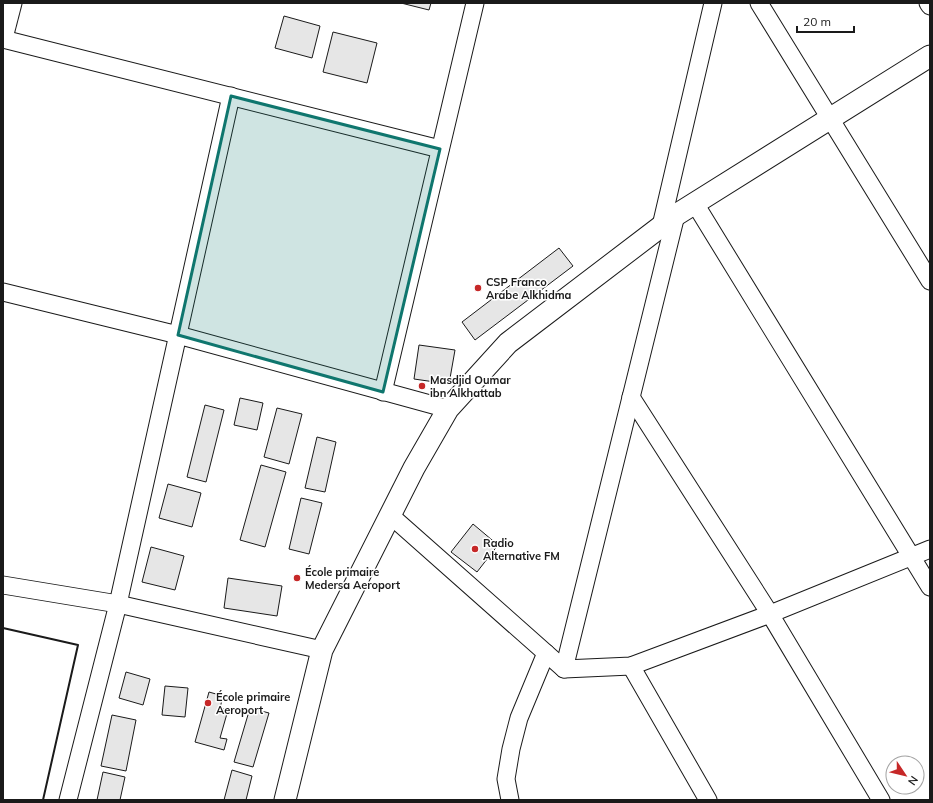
<svg xmlns="http://www.w3.org/2000/svg" width="933" height="803" font-family="Mulish,sans-serif">
<style>
.building{fill:#e6e6e6;stroke:#1a1a1a}
.lines{fill:none;stroke-linecap:round;stroke-linejoin:round}
.minor-casing{stroke:#1a1a1a;stroke-width:19}
.tertiary-casing{stroke:#1a1a1a;stroke-width:23}
.minor{stroke:#fff;stroke-width:17}
.tertiary{stroke:#fff;stroke-width:21}
.wall{stroke:#1a1a1a;stroke-width:2}
.marked{fill:#0f766e;fill-opacity:0.2;stroke:#0f766e;stroke-width:3;stroke-linejoin:round}
.poi-dot{fill:#c62828;stroke:#fff;stroke-width:1.5}
.labels{text-anchor:middle;dominant-baseline:central;stroke-width:3;stroke-linejoin:round;paint-order:stroke}
.poi-label{font-size:11px;font-weight:bold;fill:#1a1a1a;stroke:#fff;text-anchor:start}
</style>
<rect width="100%" height="100%" fill="#fff"/>
<g class="building">
<polygon points="401,3 431,3 429,10"/>
<polygon points="284,16 320,26 312,58 275,48"/>
<polygon points="333,32 377,43 367,83 323,72"/>
<polygon points="559,248 573,266 475,340 462,322"/>
<polygon points="419,345 455,350 449,384 414,379"/>
<polygon points="240,398 263,403 257,430 234,425"/>
<polygon points="205,405 224,410 206,482 187,477"/>
<polygon points="277,408 302,414 289,464 264,457"/>
<polygon points="317,437 336,442 325,492 305,488"/>
<polygon points="261,465 286,472 265,547 240,540"/>
<polygon points="168,484 201,493 192,527 159,518"/>
<polygon points="301,498 322,503 309,554 289,549"/>
<polygon points="473,524 498,545 477,572 451,552"/>
<polygon points="151,547 184,556 175,590 142,582"/>
<polygon points="228,578 282,586 277,616 224,608"/>
<polygon points="126,672 150,679 143,705 119,698"/>
<polygon points="165,686 188,688 185,717 162,715"/>
<polygon points="209,692 223,696 220,708 228,710 220,738 227,739 224,750 195,742"/>
<polygon points="250,708 269,713 253,767 234,762"/>
<polygon points="112,715 136,720 126,771 101,766"/>
<polygon points="232,770 252,776 246,800 224,800"/>
<polygon points="103,772 125,777 120,800 97,800"/>
</g>
<g class="lines">
<g class="minor-casing">
<g id="minor">
<polyline points="759,3 930,281"/>
<polyline points="928,3 930,6"/>
<polyline points="3,39 440,149"/>
<polyline points="694,202 930,587"/>
<polyline points="661,226 713,3"/>
<polyline points="3,292 178,335 448,409"/>
<polyline points="383,392 475,3"/>
<polyline points="631,397 770,614 881,800"/>
<polyline points="390,515 564,669 631,666 770,614 930,549"/>
<polyline points="3,585 118,604 322,650"/>
<polyline points="631,666 708,800"/>
<polyline points="564,669 676,215"/>
<polyline points="68,800 118,604 231,96"/>
<polyline points="510,800 506,779 511,749 519,718 546,653"/>
</g>
</g>
<g class="tertiary-casing">
<g id="tertiary">
<polyline points="3,34 11,3"/>
<polyline points="285,800 322,650 414,468 448,409 508,343 676,215 930,56"/>
</g>
</g>
<use href="#minor" class="minor"/>
<use href="#tertiary" class="tertiary"/>
<polyline class="wall" points="3,628 78,645 43,800"/>
</g>
<path class="marked" d="M231,96L440,149L383,392L178,335Z"/>
<g class="poi-dot">
<circle cx="478" cy="288" r="4"/>
<circle cx="422" cy="386" r="4"/>
<circle cx="475" cy="549" r="4"/>
<circle cx="297" cy="578" r="4"/>
<circle cx="208" cy="703" r="4"/>
</g>
<g class="labels">
<g class="poi-label">
<text x="486" y="282">CSP Franco<tspan x="486" dy="13">Arabe Alkhidma</tspan></text>
<text x="430" y="380">Masdjid Oumar<tspan x="430" dy="13">ibn Alkhattab</tspan></text>
<text x="483" y="543">Radio<tspan x="483" dy="13">Alternative FM</tspan></text>
<text x="305" y="572">École primaire<tspan x="305" dy="13">Medersa Aeroport</tspan></text>
<text x="216" y="697">École primaire<tspan x="216" dy="13">Aeroport</tspan></text>
</g>
</g>
<rect width="933" height="803" fill="none" stroke="#1a1a1a" stroke-width="8"/>
<g transform="translate(905 775) rotate(125)"><circle r="19" fill="#ffffff" stroke="#a3a3a3"/>
<path d="M0-3L7 15L0 10L-7 15Z" fill="#c62828"/>
<text y="-6" font-size="11" font-weight="bold" text-anchor="middle" fill="#1a1a1a">N</text>
</g>
<path d="M797 26v6h57v-6" fill="none" stroke="#1a1a1a" stroke-width="2"/>
<text x="803" y="26" font-size="12" fill="#1a1a1a" stroke="#ffffff" stroke-width="3" paint-order="stroke">20 m</text>
</svg>
